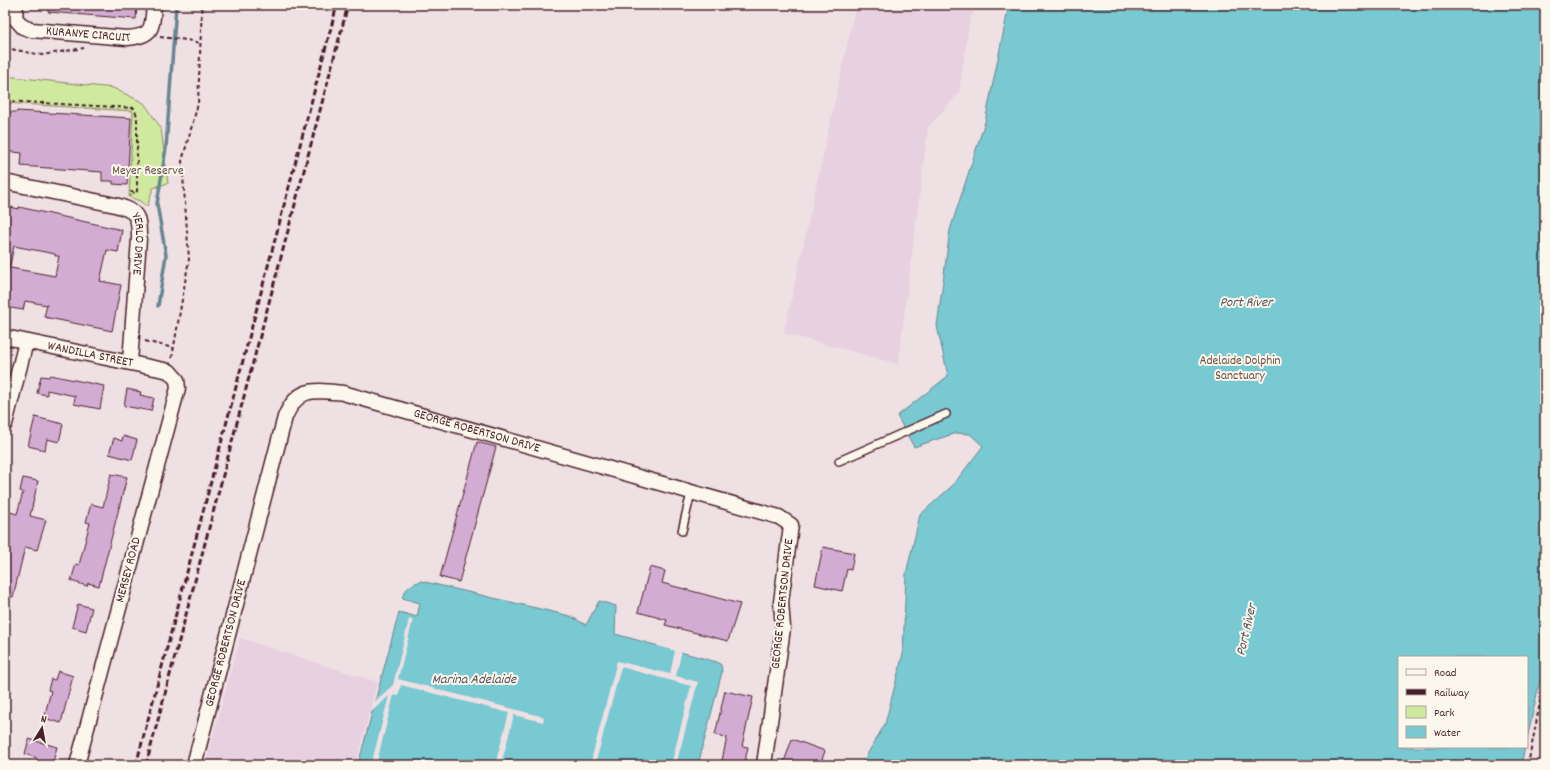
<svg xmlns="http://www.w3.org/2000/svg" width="1550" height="770" font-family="Dekko,sans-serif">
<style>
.built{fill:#e7d0df}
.green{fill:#cfe99f;stroke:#8c8465}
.water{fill:#78c9d2;stroke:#66858f}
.pier{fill:#efe0e4}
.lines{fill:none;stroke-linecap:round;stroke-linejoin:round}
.stream{stroke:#66858f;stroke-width:3.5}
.building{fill:#d3acd3;stroke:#4a1f2b}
.service-casing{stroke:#4a1f2b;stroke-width:10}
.minor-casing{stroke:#4a1f2b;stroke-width:17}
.path{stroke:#4a1f2b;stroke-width:2;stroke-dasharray:4 3;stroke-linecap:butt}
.service{stroke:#fbf7ec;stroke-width:7}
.minor{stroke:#fbf7ec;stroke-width:14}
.rail{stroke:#4a1f2b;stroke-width:3;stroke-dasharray:6 3;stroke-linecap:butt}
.labels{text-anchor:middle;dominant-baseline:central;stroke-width:4;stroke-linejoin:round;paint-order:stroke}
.street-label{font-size:13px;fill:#4a1f2b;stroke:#fbf7ec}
.park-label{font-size:13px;fill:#6b5248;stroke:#fbf7ec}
.water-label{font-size:14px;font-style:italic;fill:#58525d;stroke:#fbf7ec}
</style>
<rect width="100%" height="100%" fill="#efe0e4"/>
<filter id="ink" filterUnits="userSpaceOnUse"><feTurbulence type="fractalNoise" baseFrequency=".025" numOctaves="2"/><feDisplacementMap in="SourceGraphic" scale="8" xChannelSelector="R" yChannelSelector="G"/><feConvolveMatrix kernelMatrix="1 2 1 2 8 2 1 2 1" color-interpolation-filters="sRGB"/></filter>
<g filter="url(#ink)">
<g class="built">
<polygon points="856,5 978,5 970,18 959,93 928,127 898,364 784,333"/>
<polygon points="240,638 377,682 356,765 205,765"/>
</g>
<polygon class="green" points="5,76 113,88 144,103 161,128 168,183 153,188 147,207 140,201 129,197 133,111 5,103"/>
<g class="water">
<polygon points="1009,5 1545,5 1545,657 1527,739 1527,657 1399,657 1399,747 1525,747 1521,765 861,765 885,724 903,654 906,574 920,515 953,485 983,446 970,434 956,433 914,447 897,416 948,376 937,326 950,230 985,122"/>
<path d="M421,581L570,616L586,625L599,601L616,606L615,634L717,662L721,665L722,672L698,765H358L399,612L417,617L420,603L402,598C405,588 412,584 421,581Z"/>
</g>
<g class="pier">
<polygon points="409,619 413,620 398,679 544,717 543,722 514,715 501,765 495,765 509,713 401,685 398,696 394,695 376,765 371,765 389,696 371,712 372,704 393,685"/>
<polygon points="658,642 682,650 676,676 698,682 676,765 671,765 691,686 621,667 595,765 590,765 617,661 670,674 675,651 657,646"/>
</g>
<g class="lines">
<polyline class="stream" points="158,306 166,255 157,204 166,148 176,5"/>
</g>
<g class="building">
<polygon points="48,5 137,5 136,19 48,12"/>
<polygon points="17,111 131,118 127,185 113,184 113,181 102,181 102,172 21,166 22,153 5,151 5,112 17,112"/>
<polygon points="5,206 19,209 19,207 122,230 118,252 107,250 100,281 121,285 112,331 44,317 47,305 25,301 23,310 5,307 5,267 55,276 59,256 55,256 55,254 14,246 10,265 5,265"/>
<polygon points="50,375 104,386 100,409 74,404 75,396 47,390 47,395 37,393 41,376 49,377"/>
<polygon points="127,389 141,392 140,395 154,398 151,411 124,406"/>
<polygon points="35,417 63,424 59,442 47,439 45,450 28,446"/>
<polygon points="123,436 137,440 132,460 109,454 114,438 122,441"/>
<polygon points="477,442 496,447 459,582 440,577"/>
<polygon points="111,474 127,477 99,586 88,583 87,586 71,581 76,564 79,565 90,523 86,522 91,504 103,507"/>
<polygon points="23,478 38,481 30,516 46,520 37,550 25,547 13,597 5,595 5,525 10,512 17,514 23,492 20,491"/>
<polygon points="823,547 854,553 851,570 847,569 842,591 815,585"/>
<polygon points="650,567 665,571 662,583 740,604 728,641 665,625 667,620 638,612"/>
<polygon points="78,604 92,608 86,631 72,627"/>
<polygon points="58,671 73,676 61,723 44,718 51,691 48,690 51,679 55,680"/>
<polygon points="725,691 753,697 742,746 748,747 744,765 721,765 727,737 715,735"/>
<polygon points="29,739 57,747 52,765 35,765 37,758 25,754"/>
<polygon points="792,739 825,751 820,765 783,765"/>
</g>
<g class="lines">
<g class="service-casing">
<g id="service">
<polyline points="839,461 946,414"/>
<polyline points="682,531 691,493"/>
</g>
</g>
<g class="minor-casing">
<g id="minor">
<path id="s1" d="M16,5L15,18L23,27L32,30L127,38C153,36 152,29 154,5"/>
<path id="s2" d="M5,182L115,205C138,211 139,216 139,239L130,362"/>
<path id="s3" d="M5,337L169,371L177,380L178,388L77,765"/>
<polyline points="5,424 26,342"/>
<path id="s4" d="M194,765L285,417C298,386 314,390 343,393L779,517L791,525L781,602L783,628L764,765"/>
</g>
</g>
<g class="path">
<polyline points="160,37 187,40 200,43"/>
<polyline points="5,48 42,55 84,48"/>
<polyline points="5,101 134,108 137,116 137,193 131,192 131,196"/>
<polyline points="145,341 173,348"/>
<polyline points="172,358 189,259 182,161 198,104 202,5"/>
<polyline points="1528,765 1545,677"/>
</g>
<use href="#service" class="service"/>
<use href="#minor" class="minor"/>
<g class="rail">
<polyline points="136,765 337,5"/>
<polyline points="146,765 348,5"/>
</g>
</g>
</g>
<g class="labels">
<g class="street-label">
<text stroke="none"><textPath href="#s1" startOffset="91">KURANYE CIRCUIT</textPath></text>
<text stroke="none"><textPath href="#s2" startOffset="165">YERLO DRIVE</textPath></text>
<text stroke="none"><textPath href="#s3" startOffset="87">WANDILLA STREET</textPath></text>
<text stroke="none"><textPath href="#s4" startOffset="569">GEORGE ROBERTSON DRIVE</textPath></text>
<text transform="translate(129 570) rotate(-75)">MERSEY ROAD</text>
<text transform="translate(783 604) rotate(-84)">GEORGE ROBERTSON DRIVE</text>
<text stroke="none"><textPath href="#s4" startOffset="126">GEORGE ROBERTSON DRIVE</textPath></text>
</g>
<g class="park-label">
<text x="148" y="171">Meyer Reserve</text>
<text x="1240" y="361">Adelaide Dolphin<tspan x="1240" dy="15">Sanctuary</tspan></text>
</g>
<g class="water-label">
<text x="1246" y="303">Port River</text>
<text transform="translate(1247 630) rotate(-77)">Port River</text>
<text x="474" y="680">Marina Adelaide</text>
</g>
</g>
<rect width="1550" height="770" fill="none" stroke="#fbf7ec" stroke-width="20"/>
<rect x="10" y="10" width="1530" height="750" fill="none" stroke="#4a1f2b" stroke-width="1.5" filter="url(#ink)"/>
<rect x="1398" y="656" width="130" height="92" fill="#fbf7ec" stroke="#b4a19f"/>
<rect x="1406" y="669" width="20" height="6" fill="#fbf7ec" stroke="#b4a19f"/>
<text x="1434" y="676" font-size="12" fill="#4a1f2b">Road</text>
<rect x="1406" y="689" width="20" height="6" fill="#4a1f2b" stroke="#b4a19f"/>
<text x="1434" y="696" font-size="12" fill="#4a1f2b">Railway</text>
<rect x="1406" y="706" width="20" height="12" fill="#cfe99f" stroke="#b4a19f"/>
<text x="1434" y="716" font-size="12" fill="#4a1f2b">Park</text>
<rect x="1406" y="726" width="20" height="12" fill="#78c9d2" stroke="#b4a19f"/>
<text x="1434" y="736" font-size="12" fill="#4a1f2b">Water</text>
<g transform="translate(42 728) rotate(11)" stroke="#fbf7ec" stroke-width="3" paint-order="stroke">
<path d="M0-3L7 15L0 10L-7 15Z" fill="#4a1f2b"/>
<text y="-6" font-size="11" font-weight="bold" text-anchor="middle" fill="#4a1f2b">N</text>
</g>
</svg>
